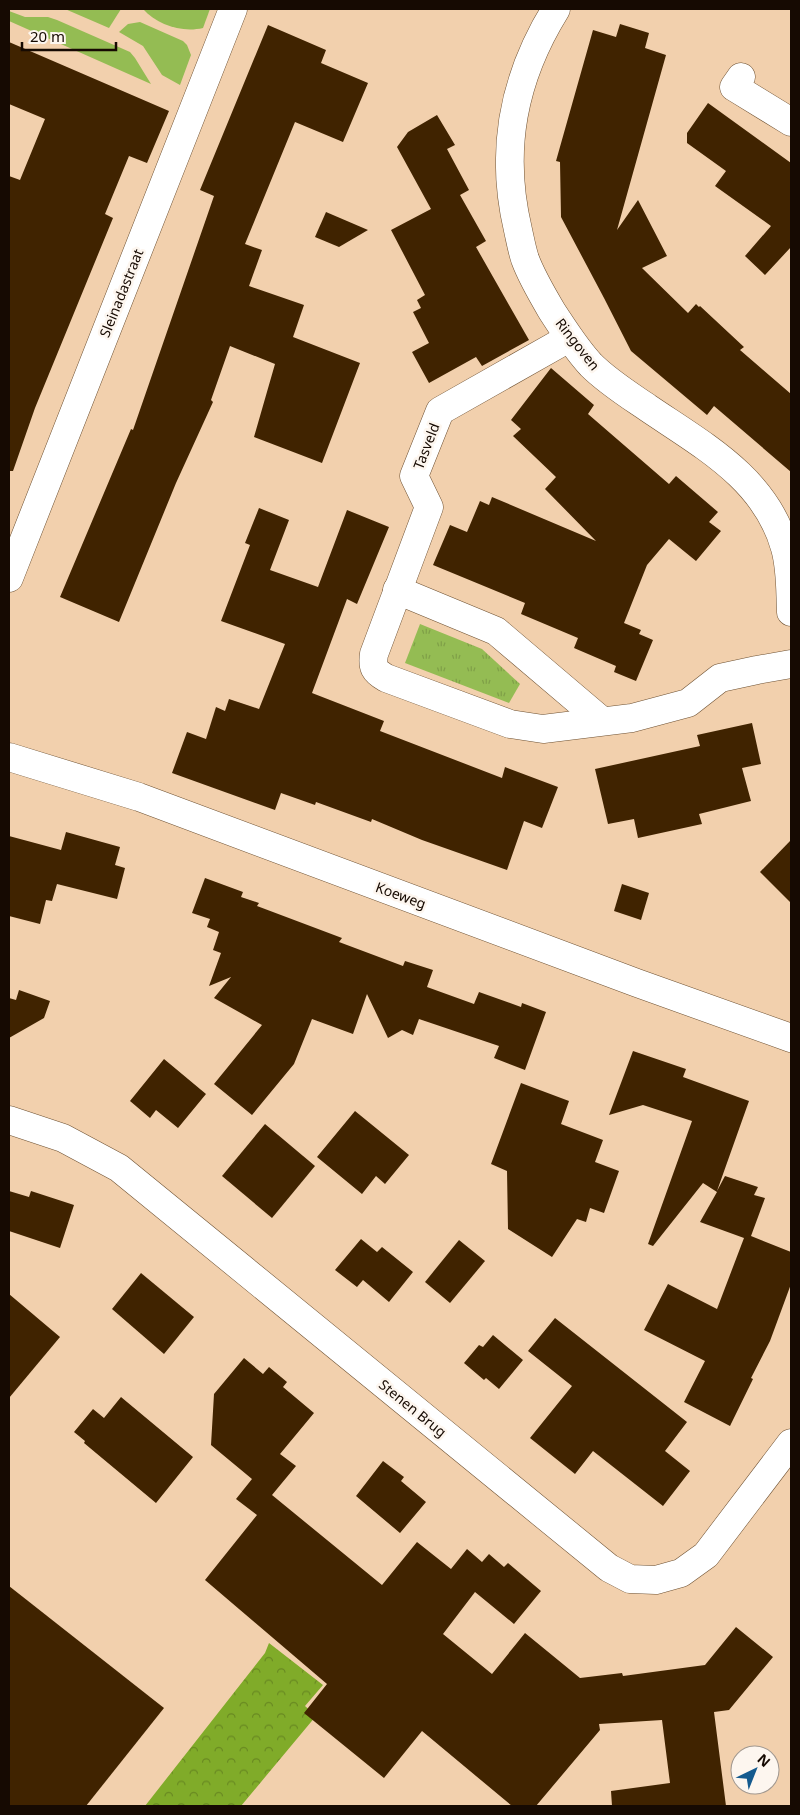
<svg xmlns="http://www.w3.org/2000/svg" width="800" height="1815" font-family="'Noto Sans',sans-serif">
<style>
.green{fill:#94bc53}
.forest{fill:url(#forest-crowns)}
.park{fill:url(#park-tufts)}
.building{fill:#402300}
.lines{fill:none;stroke-linecap:round;stroke-linejoin:round}
.minor-casing{stroke:#6e5132;stroke-width:29}
.minor{stroke:#fff;stroke-width:28}
.labels{text-anchor:middle;dominant-baseline:central;stroke-width:5;stroke-linejoin:round;paint-order:stroke}
.street-label{font-size:14px;fill:#160a02;stroke:#fdf6ef}
</style>
<defs>
<pattern id="forest-crowns" width="20" height="18" patternUnits="userSpaceOnUse" patternTransform="scale(1.25)"><rect width="20" height="18" fill="#80ab29"/><path d="M2 6a3 3 0 1 1 6 0M12 15a3 3 0 1 1 6 0" fill="none" stroke="#688921"/></pattern>
<pattern id="park-tufts" width="24" height="20" patternUnits="userSpaceOnUse" patternTransform="scale(1.25)"><rect width="24" height="20" fill="#94bc53"/><path d="M3 7l-1-3M5 7V3M7 7l1-3M15 17l-1-3M17 17v-4M19 17l1-3" fill="none" stroke="#7fa047"/></pattern>
</defs>
<rect width="100%" height="100%" fill="#f2d0ad"/>
<g class="green">
<polygon points="65,9 121,9 109,28"/>
<path d="M143,9H210L203,28C182,33 157,25 143,9Z"/>
<polygon points="9,11 25,17 48,17 57,20 130,52 135,58 151,84 9,21"/>
<polygon points="140,22 183,41 187,45 191,55 180,85 162,75 143,46 119,32 128,24"/>
</g>
<polygon class="forest" points="269,1643 323,1685 305,1706 316,1716 241,1806 145,1806 265,1653"/>
<polygon class="park" points="420,624 482,649 520,684 509,703 405,663"/>
<g class="building">
<polygon points="620,24 649,33 645,48 666,55 617,230 638,200 667,256 642,268 688,313 696,304 699,307 700,306 744,347 740,350 791,394 791,472 714,406 707,415 631,351 604,298 605,297 604,298 561,217 560,162 556,161 593,30 616,37"/>
<polygon points="268,25 326,50 321,63 368,83 343,142 295,122 245,244 262,250 249,286 304,305 293,337 360,363 322,463 254,437 275,364 230,346 211,400 213,402 176,483 119,622 60,597 131,429 133,430 214,196 200,190"/>
<polygon points="9,42 169,111 147,163 129,156 105,214 113,218 35,408 13,471 9,471 9,176 20,180 45,119 9,104"/>
<polygon points="708,103 791,163 791,247 765,275 745,256 771,226 715,186 726,171 687,143 687,133"/>
<polygon points="437,115 455,145 447,149 469,190 460,195 486,241 476,247 529,340 482,366 476,357 429,383 412,352 429,343 413,312 421,308 417,300 425,295 391,230 431,209 397,147 408,132"/>
<polygon points="326,212 368,230 339,247 315,237"/>
<polygon points="551,368 594,405 588,414 669,484 676,476 718,512 709,522 721,531 696,561 669,539 647,565 624,623 641,630 639,634 653,640 636,681 614,672 616,666 574,648 578,638 521,614 525,603 433,565 450,525 467,532 480,501 489,505 492,497 596,541 545,489 556,477 513,436 521,429 511,420"/>
<polygon points="259,508 289,520 270,570 318,587 347,510 389,527 357,604 347,599 312,693 384,721 380,731 502,778 505,767 558,787 542,828 524,821 507,870 422,840 372,819 371,822 316,802 315,805 281,793 275,810 172,773 187,732 206,739 216,707 225,711 229,699 259,709 285,644 221,621 250,545 245,543"/>
<polygon points="752,723 761,764 742,768 751,801 699,814 702,824 638,838 634,819 608,824 595,769 700,746 697,735"/>
<polygon points="66,832 120,847 115,865 125,868 117,899 57,884 52,901 46,900 40,924 9,916 9,836 61,850"/>
<polygon points="791,840 791,903 760,872"/>
<polygon points="205,878 243,892 241,897 259,903 257,906 342,938 339,942 403,966 405,961 433,970 427,987 474,1004 479,992 521,1007 522,1003 546,1012 525,1070 494,1058 499,1046 419,1019 413,1035 402,1030 388,1038 367,994 353,1034 312,1019 294,1064 252,1115 214,1084 262,1025 214,998 231,977 209,986 221,953 213,950 219,932 207,927 210,919 192,913"/>
<polygon points="622,884 649,893 641,920 614,911"/>
<polygon points="19,990 50,1001 44,1018 9,1038 9,998 16,1000"/>
<polygon points="633,1051 686,1069 683,1077 749,1101 717,1191 725,1176 758,1187 754,1195 765,1198 751,1236 791,1252 791,1284 770,1341 751,1378 753,1379 730,1426 684,1402 705,1361 644,1330 668,1284 717,1309 744,1238 700,1222 717,1192 703,1183 653,1246 648,1244 692,1121 643,1105 609,1115"/>
<polygon points="164,1059 206,1094 178,1128 156,1110 150,1118 130,1101"/>
<polygon points="521,1083 569,1101 561,1124 603,1140 595,1162 619,1171 604,1213 590,1208 586,1222 577,1219 552,1257 508,1229 507,1171 491,1164"/>
<polygon points="355,1111 409,1155 385,1184 376,1176 362,1194 317,1157"/>
<polygon points="265,1124 315,1166 272,1218 222,1176"/>
<polygon points="9,1191 29,1197 31,1191 74,1205 60,1248 9,1231"/>
<polygon points="361,1239 377,1252 382,1247 413,1272 389,1302 363,1280 357,1287 335,1270"/>
<polygon points="459,1240 485,1261 450,1303 425,1282"/>
<polygon points="141,1273 194,1317 164,1354 112,1309"/>
<polygon points="9,1294 60,1337 9,1398"/>
<polygon points="555,1318 687,1422 665,1451 690,1471 663,1506 593,1451 575,1474 530,1438 572,1386 528,1351"/>
<polygon points="493,1335 523,1360 499,1389 486,1378 484,1380 464,1363 479,1345 483,1347"/>
<polygon points="244,1358 263,1374 269,1367 287,1382 283,1387 314,1413 280,1454 296,1466 272,1495 382,1585 417,1542 451,1569 467,1549 482,1562 489,1554 504,1567 508,1563 541,1591 514,1624 475,1592 443,1634 492,1674 525,1633 580,1678 622,1673 623,1676 705,1665 736,1627 773,1657 729,1710 714,1712 726,1806 612,1806 611,1791 670,1783 662,1720 599,1724 600,1730 536,1806 512,1806 422,1731 384,1778 304,1713 327,1684 205,1580 257,1515 236,1499 252,1479 211,1445 214,1394"/>
<polygon points="121,1397 193,1457 156,1503 84,1443 85,1441 74,1432 93,1409 104,1418"/>
<polygon points="383,1461 404,1477 401,1481 426,1502 400,1533 356,1496"/>
<polygon points="9,1586 164,1708 86,1806 9,1806"/>
</g>
<g class="lines">
<g class="minor-casing">
<g id="minor">
<path d="M556,9C513,78 499,150 518,230C520,239 522,250 525,259C532,278 543,296 553,313C565,331 576,349 591,365C608,382 629,395 648,408C704,446 766,479 785,548C791,569 790,590 791,612"/>
<polyline points="741,77 734,87 791,122"/>
<path d="M569,338L440,411L414,476L429,507L374,654C372,667 374,671 386,678L510,724L543,729L632,718L688,703L720,678L757,670L791,664"/>
<polyline points="9,578 233,9"/>
<polyline points="397,590 496,631 602,721"/>
<polyline points="9,757 139,797 637,983 791,1038"/>
<polyline points="9,1120 63,1138 119,1168 609,1568 630,1579 656,1580 681,1573 706,1555 791,1443"/>
</g>
</g>
<use href="#minor" class="minor"/>
</g>
<g class="labels">
<g class="street-label">
<text transform="translate(121 293) rotate(-68)">Sleinadastraat</text>
<text transform="translate(578 344) rotate(52)">Ringoven</text>
<text transform="translate(426 446) rotate(-69)">Tasveld</text>
<text transform="translate(401 895) rotate(20)">Koeweg</text>
<text transform="translate(413 1408) rotate(39)">Stenen Brug</text>
</g>
</g>
<rect width="800" height="1815" fill="none" stroke="#160a02" stroke-width="20"/>
<g transform="translate(755 1770) rotate(43)"><circle r="24" fill="#fdf6ef" stroke="#a19890"/>
<path d="M0-4L9 19L0 12L-9 19Z" fill="#145a8e"/>
<text y="-8" font-size="14" font-weight="bold" text-anchor="middle" fill="#160a02">N</text>
</g>
<path d="M22 42v8h94v-8" fill="none" stroke="#160a02" stroke-width="2.5"/>
<text x="30" y="42" font-size="15" fill="#160a02" stroke="#fdf6ef" stroke-width="4" paint-order="stroke">20 m</text>
</svg>
